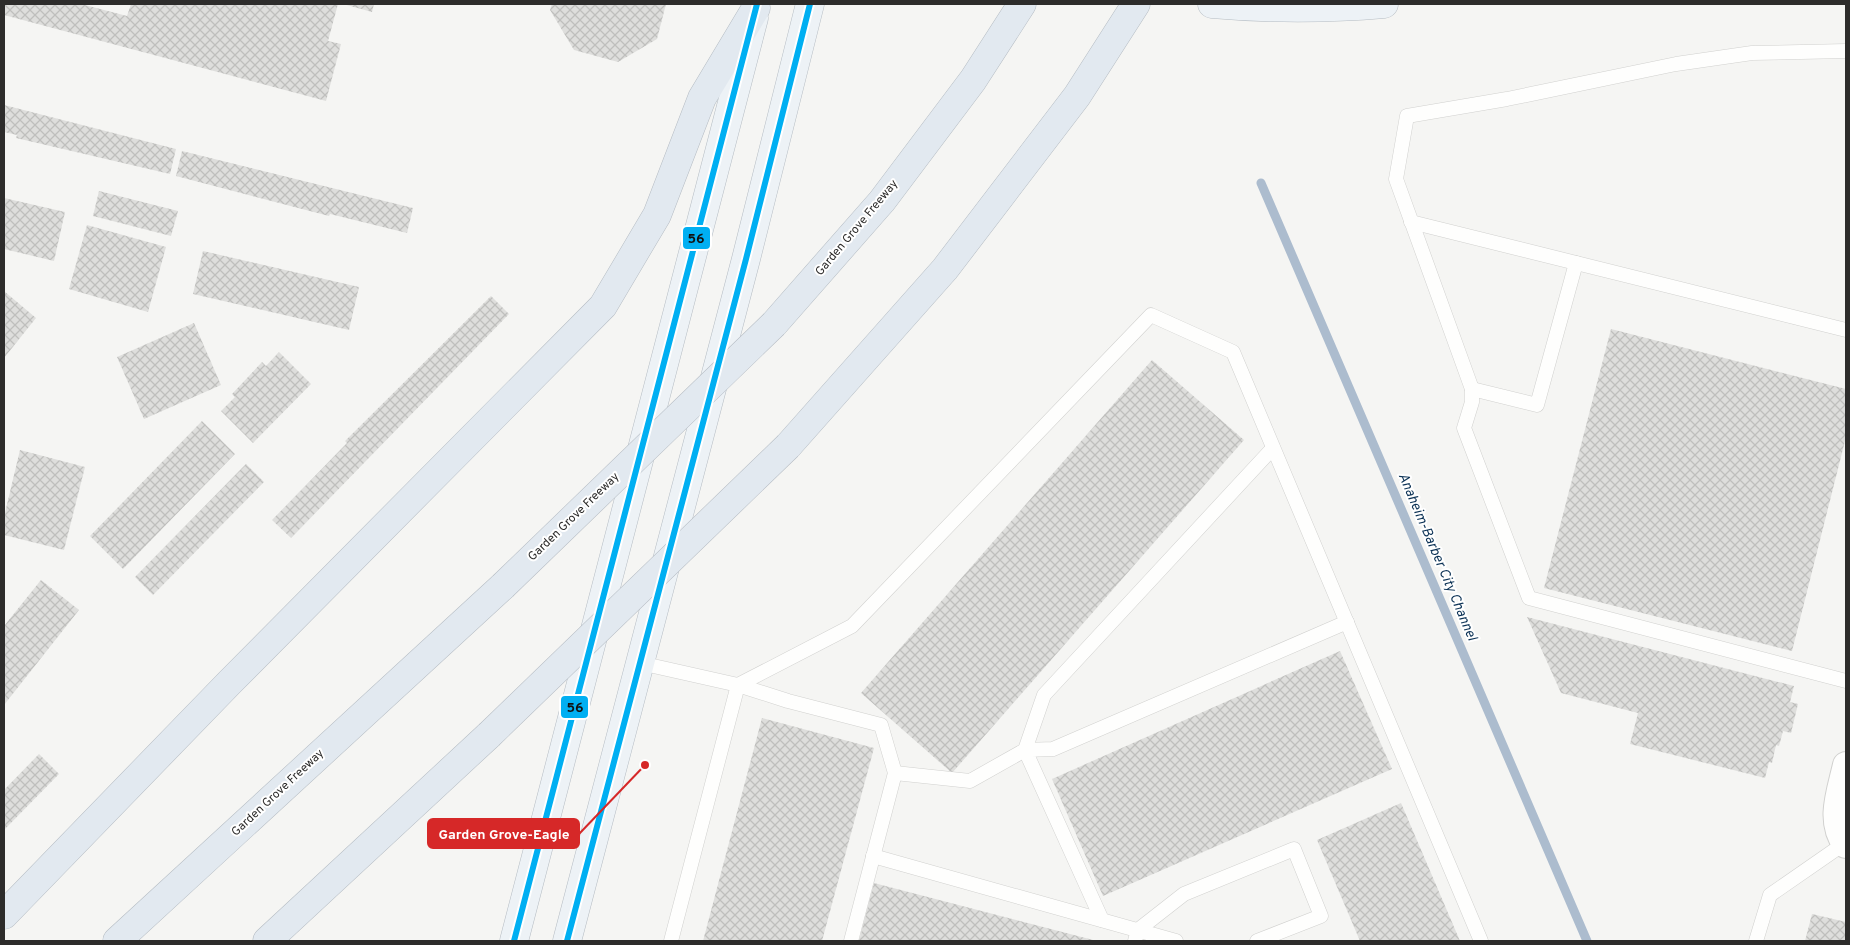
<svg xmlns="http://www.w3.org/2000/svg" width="1850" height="945" font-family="Overpass,sans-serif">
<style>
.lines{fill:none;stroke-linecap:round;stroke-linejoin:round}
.stream{stroke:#acbcce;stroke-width:9}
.building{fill:url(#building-cross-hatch)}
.service-casing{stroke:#d1d1cf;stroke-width:15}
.minor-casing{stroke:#d1d1cf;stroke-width:28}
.primary-casing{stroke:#b5bcc3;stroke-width:29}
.motorway-casing{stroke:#b5bcc3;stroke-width:29}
.service{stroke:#fefefd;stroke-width:14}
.minor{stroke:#fefefd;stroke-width:26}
.primary{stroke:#edf2f6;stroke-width:28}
.motorway{stroke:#e2e9f0;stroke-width:28}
.motorway-bridge-casing{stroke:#b5bcc3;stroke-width:29;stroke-linecap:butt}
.motorway-bridge{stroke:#e2e9f0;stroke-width:28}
.bus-1-casing{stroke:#fff;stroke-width:10}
.bus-1{stroke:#00aff2;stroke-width:6}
.labels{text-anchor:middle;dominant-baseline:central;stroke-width:4;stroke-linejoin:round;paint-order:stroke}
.street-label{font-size:12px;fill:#2d2c2b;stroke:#fff}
.water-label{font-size:14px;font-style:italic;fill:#0c3255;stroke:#fff}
.leader{fill:none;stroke:#d62828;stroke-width:2}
.callout-dot{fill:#d62828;stroke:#fff;stroke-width:2}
.callout{fill:#d62828;stroke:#d62828;stroke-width:2}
.callout-label{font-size:14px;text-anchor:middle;font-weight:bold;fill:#fff}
.line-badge{stroke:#fff;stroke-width:2}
.pale-badge-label{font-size:14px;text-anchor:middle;font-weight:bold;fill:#111}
</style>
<defs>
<pattern id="building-cross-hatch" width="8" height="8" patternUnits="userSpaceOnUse" patternTransform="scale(1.25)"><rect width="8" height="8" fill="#dededc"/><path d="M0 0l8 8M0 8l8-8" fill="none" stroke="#bfbfbd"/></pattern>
</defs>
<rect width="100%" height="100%" fill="#f5f5f3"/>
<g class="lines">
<polyline class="stream" points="1261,183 1587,941"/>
</g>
<g class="building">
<polygon points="4,4 81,4 127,16 131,4 338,4 328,41 341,44 326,101 4,15"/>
<polygon points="343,4 374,4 372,12"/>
<polygon points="552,4 666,4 657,39 618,62 574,50 550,10"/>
<polygon points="4,105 176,149 170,174 16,138 17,135 4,132"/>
<polygon points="182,151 413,208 407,233 330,214 329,216 176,176"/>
<polygon points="99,191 178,211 171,236 93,216"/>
<polygon points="4,198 65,212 54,261 4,249"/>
<polygon points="87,225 166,247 148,312 69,289"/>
<polygon points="203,251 359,287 349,330 193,294"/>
<polygon points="4,291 36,318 4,358"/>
<polygon points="491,296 509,314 291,538 272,520 347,443 345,441"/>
<polygon points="194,323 221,385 144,419 117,357"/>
<polygon points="1611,329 1846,389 1846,437 1792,651 1544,588"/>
<polygon points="279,352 311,384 253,443 221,411 235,397 232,394 262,362 266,366"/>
<polygon points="1152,360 1244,440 952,773 861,693"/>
<polygon points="202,421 235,454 123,569 90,536"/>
<polygon points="20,450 85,467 64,550 4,535 4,517"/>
<polygon points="246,464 264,482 153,595 135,577"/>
<polygon points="41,580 79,610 4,705 4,626"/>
<polygon points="1527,617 1794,686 1790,702 1798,704 1791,733 1783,731 1779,746 1776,745 1772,763 1769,762 1765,778 1630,744 1638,713 1561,693"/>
<polygon points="1340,651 1392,769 1103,896 1052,779"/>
<polygon points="762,718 874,748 822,941 703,941"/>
<polygon points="39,754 59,774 4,830 4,790"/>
<polygon points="1401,803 1460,941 1360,941 1317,840"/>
<polygon points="874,883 1097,941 859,941"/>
<polygon points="1812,914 1846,922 1846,941 1805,941"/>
</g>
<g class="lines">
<g class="service-casing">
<g id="service">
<polyline points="1846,51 1752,53 1676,64 1507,99 1407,116 1396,179 1472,389 1472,402 1464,428 1529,598 1846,681"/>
<polyline points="1411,222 1846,330"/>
<polyline points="1472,389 1537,405 1576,263"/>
<polyline points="640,663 738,685 852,626 1151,315 1233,352 1481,941"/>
<polyline points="895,773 970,781 1025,750 1044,695 1273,448"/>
<polyline points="873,856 1176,941"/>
<polyline points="1102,920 1025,750 1053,749 1347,622"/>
<polyline points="671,941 738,685 788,701 881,725 895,773 851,941"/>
<polyline points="1135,941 1138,930 1184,894 1294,849 1321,916 1257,941"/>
<polyline points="1756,941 1770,895 1845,843"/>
</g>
</g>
<g class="minor-casing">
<path id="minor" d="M1846,765C1840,792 1828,821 1846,845"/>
</g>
<g class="primary-casing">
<g id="primary">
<path d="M1212,4C1269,9 1326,9 1384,4"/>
<polyline points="514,941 754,18"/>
<polyline points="567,941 746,259 810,4"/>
</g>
</g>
<g class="motorway-casing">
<g id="motorway">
<polyline points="774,324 882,201 973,80 1022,4"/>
<polyline points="788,446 945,269 1077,96 1136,4"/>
<polyline points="4,915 230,682 603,306 657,215 702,98 756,8"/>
<polyline points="117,941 503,586"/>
<polyline points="267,941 489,735"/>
</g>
</g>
<use href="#service" class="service"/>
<use href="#minor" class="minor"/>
<use href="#primary" class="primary"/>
<use href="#motorway" class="motorway"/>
<g class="motorway-bridge-casing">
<g id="motorway-bridge">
<polyline points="503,586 774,324"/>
<polyline points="489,735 788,446"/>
</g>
</g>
<use href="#motorway-bridge" class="motorway-bridge"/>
<g class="bus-1-casing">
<g id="bus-1">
<polyline points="514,941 757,4"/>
<polyline points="567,941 746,259 810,4"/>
</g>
</g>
<use href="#bus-1" class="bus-1"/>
</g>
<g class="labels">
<g class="street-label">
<text transform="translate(857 228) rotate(-50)">Garden Grove Freeway</text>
<text transform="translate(574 517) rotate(-44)">Garden Grove Freeway</text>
<text transform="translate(278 793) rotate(-43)">Garden Grove Freeway</text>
</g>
<g class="water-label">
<text transform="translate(1437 557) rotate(67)">Anaheim-Barber City Channel</text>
</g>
</g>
<path class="leader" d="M645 765L579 834"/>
<circle class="callout-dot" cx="645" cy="765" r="5"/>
<rect class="callout" x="428" y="819" width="151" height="29" rx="5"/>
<g class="callout-label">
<text x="504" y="839">Garden Grove-Eagle</text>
</g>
<g class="line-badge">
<rect x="682" y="226" width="29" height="24" rx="5" fill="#00aff2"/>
<rect x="560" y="695" width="29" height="24" rx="5" fill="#00aff2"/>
</g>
<g class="pale-badge-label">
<text x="696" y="243">56</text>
<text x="575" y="712">56</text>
</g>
<rect width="1850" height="945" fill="none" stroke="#2d2c2b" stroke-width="10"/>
</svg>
